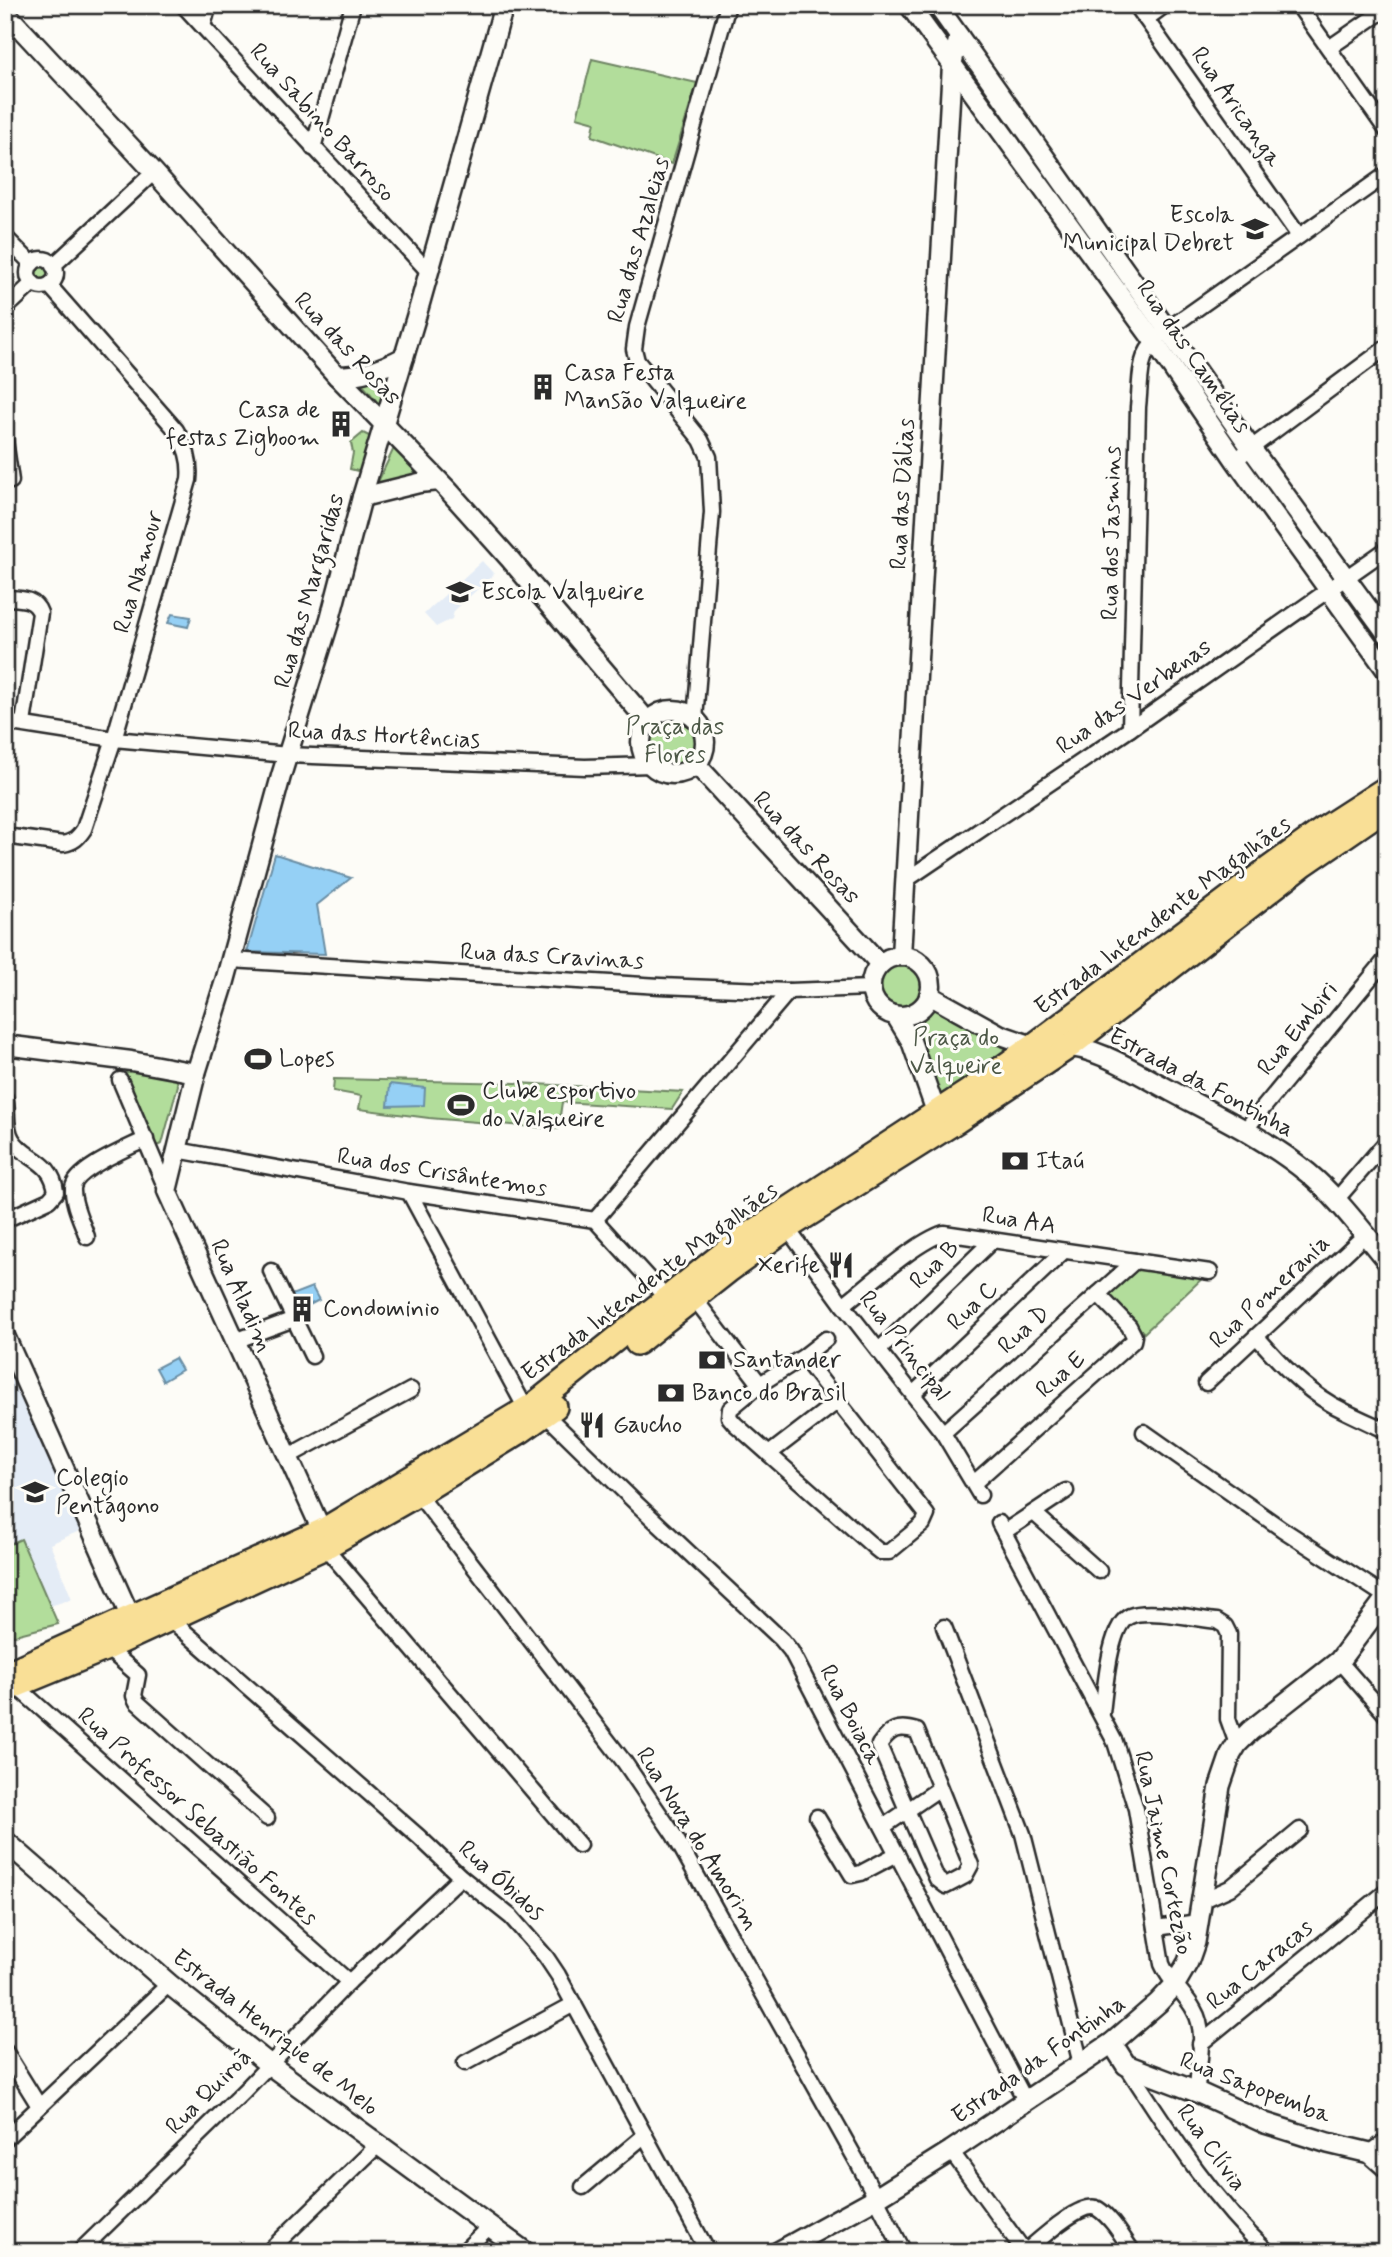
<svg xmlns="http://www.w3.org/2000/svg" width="1392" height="2257" font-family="Mynerve,sans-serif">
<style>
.built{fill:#e4ecf6}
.green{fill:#b2dd9b;stroke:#6e8463;stroke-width:2}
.water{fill:#95d0f5;stroke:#6b8ea4;stroke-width:2}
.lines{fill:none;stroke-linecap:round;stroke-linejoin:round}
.minor-casing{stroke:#2b2b2b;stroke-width:19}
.tertiary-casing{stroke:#2b2b2b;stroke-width:23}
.secondary-casing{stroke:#2b2b2b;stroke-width:24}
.primary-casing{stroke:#2b2b2b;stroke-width:28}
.minor{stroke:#fdfcf7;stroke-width:14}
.tertiary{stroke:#fdfcf7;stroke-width:18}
.secondary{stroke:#fdfcf7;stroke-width:19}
.primary{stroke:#f9df96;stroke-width:23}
.labels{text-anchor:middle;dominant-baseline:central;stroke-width:6;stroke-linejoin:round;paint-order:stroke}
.street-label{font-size:24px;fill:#2b2b2b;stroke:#fdfcf7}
.poi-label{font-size:24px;fill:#2b2b2b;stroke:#fdfcf7;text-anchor:start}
.park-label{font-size:24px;fill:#4d5847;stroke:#fdfcf7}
</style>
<rect width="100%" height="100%" fill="#fdfcf7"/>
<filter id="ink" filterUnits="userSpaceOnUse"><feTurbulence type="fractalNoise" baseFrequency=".0143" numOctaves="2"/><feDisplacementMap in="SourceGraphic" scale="14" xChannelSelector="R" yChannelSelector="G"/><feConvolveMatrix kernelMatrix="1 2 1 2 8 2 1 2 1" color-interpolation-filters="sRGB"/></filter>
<g filter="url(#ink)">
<g class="built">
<polygon points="482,561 494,574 454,611 452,619 436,627 424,614"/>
<polygon points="5,1367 84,1529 50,1544 72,1599 50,1606 21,1539 5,1546"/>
</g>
<g class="green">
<polygon points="916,5 931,5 951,35 945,41"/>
<polygon points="592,59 697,83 672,164 592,136 595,122 577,117"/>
<polygon points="975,71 1153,324 1149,324 970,77"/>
<circle cx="41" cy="273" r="10"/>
<polygon points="391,375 380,405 362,384"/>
<polygon points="363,433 379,441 369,474 350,469 353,453 351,443"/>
<polygon points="394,448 418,474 375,488"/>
<polygon points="1252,460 1332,573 1327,574 1248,463"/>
<polygon points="1345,587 1387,640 1387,664 1339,592"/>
<polygon points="679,712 691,717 699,731 701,747 695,762 681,770 665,766 653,759 649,735 652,722 665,713"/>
<path d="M897,963C914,964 923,973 924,990L1009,1051L941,1103L893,1010C876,996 872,972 897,963Z"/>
<polygon points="130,1068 176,1078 178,1085 162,1144 156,1146 126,1073"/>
<polygon points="334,1079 517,1083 683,1092 672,1109 562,1102 558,1129 429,1118 359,1109 361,1096 333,1091"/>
<polygon points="1136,1265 1206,1275 1144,1333 1105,1293"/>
<polygon points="21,1539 58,1624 7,1637 5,1546"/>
</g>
<g class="water">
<polygon points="172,614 191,617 188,627 168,623"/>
<polygon points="275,854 351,878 317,905 325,954 247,952"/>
<polygon points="390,1084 425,1088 424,1105 388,1106"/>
<polygon points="312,1287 319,1300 292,1314 286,1297"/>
<polygon points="175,1358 182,1370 163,1381 156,1368"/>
</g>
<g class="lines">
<g class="minor-casing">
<g id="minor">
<polyline points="183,5 428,271"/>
<polyline points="1136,5 1299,236"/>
<polyline points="1298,5 1387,131"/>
<polyline points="1146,19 1165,5"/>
<polyline points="203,26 209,5"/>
<polyline points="1329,48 1387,8"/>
<polyline points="313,148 353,5"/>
<polyline points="5,237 32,264"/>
<circle cx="42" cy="273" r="14"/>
<polyline points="53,266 154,172"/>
<polyline points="5,309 33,283"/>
<polyline points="5,440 11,481"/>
<polyline points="1235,460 1387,347"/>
<path d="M5,598C20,599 34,597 40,613L23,723"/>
<polyline points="695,719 712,512 709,457 701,440 637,361 634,349 637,327 728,5"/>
<polyline points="5,722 114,739 288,755 585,767 651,765"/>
<path d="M1130,729L1138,407C1142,370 1136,353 1168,329L1387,174"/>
<path d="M5,836L63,844C74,842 78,838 84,829L114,739L189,480C191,460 186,447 176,430L49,285"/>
<polyline points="906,880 1130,729 1387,549"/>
<polyline points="230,960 660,986 789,991 871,988"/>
<polyline points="120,1080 167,1191"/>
<path d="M5,1097C9,1111 4,1125 12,1139C25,1161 52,1158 56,1192L49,1200L5,1220"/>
<polyline points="1245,1130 1387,958"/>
<polyline points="177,1150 409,1192 595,1220 667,1299"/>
<polyline points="409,1192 526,1409"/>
<polyline points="1336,1200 1387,1141"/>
<polyline points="595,1220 789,991"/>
<polyline points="787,1228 843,1305 943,1433 980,1495"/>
<path d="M87,1237C82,1222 72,1203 73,1188C75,1169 129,1148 146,1139"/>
<polyline points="271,1271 312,1356"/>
<polyline points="694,1298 760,1384"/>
<path d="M843,1305C869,1285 914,1243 944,1233L1210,1272"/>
<path d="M1257,1337C1279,1362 1302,1387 1331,1404C1349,1414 1368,1422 1387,1431"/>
<polyline points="235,1341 294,1319"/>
<polyline points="878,1351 992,1241"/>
<polyline points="803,1357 927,1515 923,1524 889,1552 880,1552 875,1548 735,1424 729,1417 730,1409 760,1384 803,1357 826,1339"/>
<polyline points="1206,1383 1365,1235"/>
<polyline points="913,1394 1064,1251"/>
<polyline points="546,1415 637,1504 782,1640 791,1651 1026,2102"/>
<polyline points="1144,1432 1282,1529 1387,1597"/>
<polyline points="943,1433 1135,1261"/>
<polyline points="769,1454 838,1401"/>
<polyline points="287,1457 411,1390"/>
<polyline points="974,1483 1133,1341 1134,1336 1129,1326 1098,1294"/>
<polyline points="418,1494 625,1763 674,1835 858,2163 904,2252"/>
<polyline points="1034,1513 1099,1571"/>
<path d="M999,1523L1115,1742L1136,1809L1162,1964C1170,1983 1185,1993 1194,2010C1208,2033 1197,2067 1197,2092"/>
<polyline points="1004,1532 1066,1491"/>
<polyline points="325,1547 579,1845"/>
<polyline points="170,1619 419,1837 461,1877 511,1917 546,1957 558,1975 708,2252"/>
<polyline points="944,1627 1023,1834 1081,2064"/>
<polyline points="107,1648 138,1675 134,1696 137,1702 267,1818"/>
<polyline points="1339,1661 1387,1716"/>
<polyline points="16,1686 349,1982"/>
<path d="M1102,1713C1105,1691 1109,1624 1130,1616C1148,1608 1197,1619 1217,1621L1225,1626L1229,1634L1228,1719L1237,1744"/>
<polyline points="817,1817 852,1875 861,1873 897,1854"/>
<path d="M883,1827L940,1788L917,1731C898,1725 890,1729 879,1745L937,1879L946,1886L965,1876L971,1865L940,1788"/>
<polyline points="1201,1901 1230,1888 1300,1830"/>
<polyline points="1156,1928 1198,1922"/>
<polyline points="1200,2044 1387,1891"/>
<polyline points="5,2051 39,2106"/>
<polyline points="465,2063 574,2004"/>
<path d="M1126,2065C1169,2131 1210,2197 1268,2252"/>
<polyline points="5,2139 169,1984"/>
<polyline points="951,2151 1025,2252"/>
<polyline points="1370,2153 1387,2140"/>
<polyline points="583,2187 645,2135"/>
<polyline points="79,2252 244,2091 349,1982 461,1877"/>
<polyline points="268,2252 379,2144"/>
<polyline points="463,2252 490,2226"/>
<path d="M1025,2252C1038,2241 1083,2199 1098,2209C1112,2218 1123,2238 1133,2252"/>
</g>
</g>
<g class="tertiary-casing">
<g id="tertiary">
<polyline points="909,5 1153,340 1235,460 1387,671"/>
<polyline points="937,5 1251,448 1387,634"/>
<polyline points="5,12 154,172 337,376 448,490 509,558 648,722"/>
<path d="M337,376C361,376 382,369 404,357"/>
<polyline points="362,497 419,483 439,481"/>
<circle cx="673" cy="742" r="32"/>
<polyline points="696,764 880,964"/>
<polyline points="901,956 952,65 959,36"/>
<circle cx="901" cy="986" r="30"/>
<polyline points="929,995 1001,1035 1033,1046"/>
<polyline points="896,1016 911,1041 934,1106 937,1112 947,1117"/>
<polyline points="5,1045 131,1061 196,1073"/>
<polyline points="5,1336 131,1618"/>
<polyline points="322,1531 167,1191 196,1073 225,981 281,776 330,619 362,497 419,307 504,5"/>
</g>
</g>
<g class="secondary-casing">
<g id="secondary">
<path d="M1058,1045C1097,1046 1137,1073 1171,1091C1218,1116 1267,1139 1308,1173C1338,1198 1362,1231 1387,1261"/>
<polyline points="5,1841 169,1984 270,2065 525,2252"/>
<polyline points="1112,2043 1126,2065 1197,2092 1265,2123 1328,2143 1370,2153 1387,2168"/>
<polyline points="778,2252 876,2198 951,2151 1112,2043 1158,2003 1174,1986 1188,1962 1195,1942 1220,1786 1231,1754 1237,1744 1250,1731 1339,1661 1387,1597"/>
</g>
</g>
<g class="primary-casing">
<g id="primary">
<polyline points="637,1343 728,1271 787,1228 957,1121 1070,1046 1304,864 1387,807"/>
<polyline points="5,1674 322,1531 536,1403 735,1244 968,1092 1033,1046 1260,875 1325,828 1387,788"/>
<polyline points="5,1690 107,1648 325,1547 418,1494 521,1431 555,1407"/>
</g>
</g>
<use href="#minor" class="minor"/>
<use href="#tertiary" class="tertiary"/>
<use href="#secondary" class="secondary"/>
<use href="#primary" class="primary"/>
</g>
</g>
<defs>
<g id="school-bare" transform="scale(2.1)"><path d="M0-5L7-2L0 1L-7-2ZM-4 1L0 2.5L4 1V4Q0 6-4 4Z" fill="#2b2b2b" stroke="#fdfcf7" stroke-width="2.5" paint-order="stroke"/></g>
<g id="building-bare" transform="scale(2.1)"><path d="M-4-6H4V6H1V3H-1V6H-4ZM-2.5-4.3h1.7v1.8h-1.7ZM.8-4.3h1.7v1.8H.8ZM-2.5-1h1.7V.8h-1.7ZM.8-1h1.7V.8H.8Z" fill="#2b2b2b" stroke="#fdfcf7" stroke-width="2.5" paint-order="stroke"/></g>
<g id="stadium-bare" transform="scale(2.1)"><path d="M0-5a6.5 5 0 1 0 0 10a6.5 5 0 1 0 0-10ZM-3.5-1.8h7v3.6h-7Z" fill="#2b2b2b" stroke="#fdfcf7" stroke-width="2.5" paint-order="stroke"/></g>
<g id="bank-bare" transform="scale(2.1)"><path d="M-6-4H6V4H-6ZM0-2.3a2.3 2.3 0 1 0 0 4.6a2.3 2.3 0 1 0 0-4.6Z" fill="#2b2b2b" stroke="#fdfcf7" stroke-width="2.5" paint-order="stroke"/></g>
<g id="restaurant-bare" transform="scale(2.1)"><path d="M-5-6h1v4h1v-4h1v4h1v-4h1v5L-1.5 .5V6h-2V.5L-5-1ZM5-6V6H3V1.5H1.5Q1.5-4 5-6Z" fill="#2b2b2b" stroke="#fdfcf7" stroke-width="2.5" paint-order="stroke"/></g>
</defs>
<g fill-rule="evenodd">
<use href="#school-bare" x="1255" y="229"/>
<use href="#building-bare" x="543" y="387"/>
<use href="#building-bare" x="341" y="424"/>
<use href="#school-bare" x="460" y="592"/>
<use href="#stadium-bare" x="258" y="1059"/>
<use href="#stadium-bare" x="461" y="1105"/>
<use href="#bank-bare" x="1015" y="1161"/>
<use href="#restaurant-bare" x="841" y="1265"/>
<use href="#building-bare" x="302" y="1309"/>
<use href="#bank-bare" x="712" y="1360"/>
<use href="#bank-bare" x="671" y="1393"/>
<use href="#restaurant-bare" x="592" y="1425"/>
<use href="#school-bare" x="35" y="1492"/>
</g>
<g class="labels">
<g class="street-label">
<text transform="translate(1236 107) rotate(55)">Rua Aricanga</text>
<text transform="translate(322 123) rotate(48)">Rua Sabino Barroso</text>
<text transform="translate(639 240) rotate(-74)">Rua das Azaleias</text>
<text transform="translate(347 349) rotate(47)">Rua das Rosas</text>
<text transform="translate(1193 357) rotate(55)">Rua das Camélias</text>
<text transform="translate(903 494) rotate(-87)">Rua das Dálias</text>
<text transform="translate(1112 533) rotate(-89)">Rua dos Jasmins</text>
<text transform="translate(139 572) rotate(-74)">Rua Namour</text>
<text transform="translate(310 591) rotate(-74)">Rua das Margaridas</text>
<text transform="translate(1134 697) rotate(-35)">Rua das Verbenas</text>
<text transform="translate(384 736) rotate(3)">Rua das Hortências</text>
<text transform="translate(806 848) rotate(47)">Rua das Rosas</text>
<text transform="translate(1163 916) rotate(-37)">Estrada Intendente Magalhães</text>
<text transform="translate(552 957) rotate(3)">Rua das Cravinas</text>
<text transform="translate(1298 1029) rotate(-51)">Rua Embiri</text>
<text transform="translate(1201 1083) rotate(28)">Estrada da Fontinha</text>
<text transform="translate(442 1173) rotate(9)">Rua dos Crisântemos</text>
<text transform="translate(1019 1221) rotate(9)">Rua AA</text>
<text transform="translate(935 1265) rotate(-44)">Rua B</text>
<text transform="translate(650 1282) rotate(-37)">Estrada Intendente Magalhães</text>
<text transform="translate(1270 1292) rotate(-43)">Rua Pomerania</text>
<text transform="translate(241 1296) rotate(66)">Rua Aladim</text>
<text transform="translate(973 1306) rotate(-44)">Rua C</text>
<text transform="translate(1024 1330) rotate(-42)">Rua D</text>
<text transform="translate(904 1346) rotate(52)">Rua Principal</text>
<text transform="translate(1061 1375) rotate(-42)">Rua E</text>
<text transform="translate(850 1715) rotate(63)">Rua Boiaca</text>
<text transform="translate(197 1817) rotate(42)">Rua Professor Sebastião Fontes</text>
<text transform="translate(697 1839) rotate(58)">Rua Nova do Amorim</text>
<text transform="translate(1163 1853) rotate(78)">Rua Jaime Cortezão</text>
<text transform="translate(501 1881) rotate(42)">Rua Óbidos</text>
<text transform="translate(1260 1965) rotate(-39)">Rua Caracas</text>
<text transform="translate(275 2033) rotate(38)">Estrada Henrique de Melo</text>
<text transform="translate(1039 2060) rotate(-35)">Estrada da Fontinha</text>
<text transform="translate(1255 2088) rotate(21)">Rua Sapopemba</text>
<text transform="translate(209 2092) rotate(-45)">Rua Quiroã</text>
<text transform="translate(1211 2148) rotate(54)">Rua Clívia</text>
</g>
<g class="poi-label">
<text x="1234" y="215" text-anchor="end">Escola<tspan x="1234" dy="28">Municipal Debret</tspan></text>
<text x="564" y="373">Casa Festa<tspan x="564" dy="28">Mansão Valqueire</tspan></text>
<text x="320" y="410" text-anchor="end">Casa de<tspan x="320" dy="28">festas Zigboom</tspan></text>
<text x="481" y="592">Escola Valqueire</text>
<text x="279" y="1059">Lopes</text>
<text x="482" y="1091">Clube esportivo<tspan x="482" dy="28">do Valqueire</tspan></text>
<text x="1036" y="1161">Itaú</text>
<text x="820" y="1265" text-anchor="end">Xerife</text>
<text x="323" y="1309">Condominio</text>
<text x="733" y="1360">Santander</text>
<text x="692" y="1393">Banco do Brasil</text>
<text x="613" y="1425">Gaucho</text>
<text x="56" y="1478">Colegio<tspan x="56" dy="28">Pentágono</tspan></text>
</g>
<g class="park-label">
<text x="675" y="727">Praça das<tspan x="675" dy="28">Flores</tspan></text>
<text x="956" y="1038">Praça do<tspan x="956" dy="28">Valqueire</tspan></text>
</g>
</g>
<rect width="1392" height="2257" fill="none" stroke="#fdfcf7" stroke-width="28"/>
<rect x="14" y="14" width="1364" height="2229" fill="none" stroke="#2b2b2b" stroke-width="2.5" filter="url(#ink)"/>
</svg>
